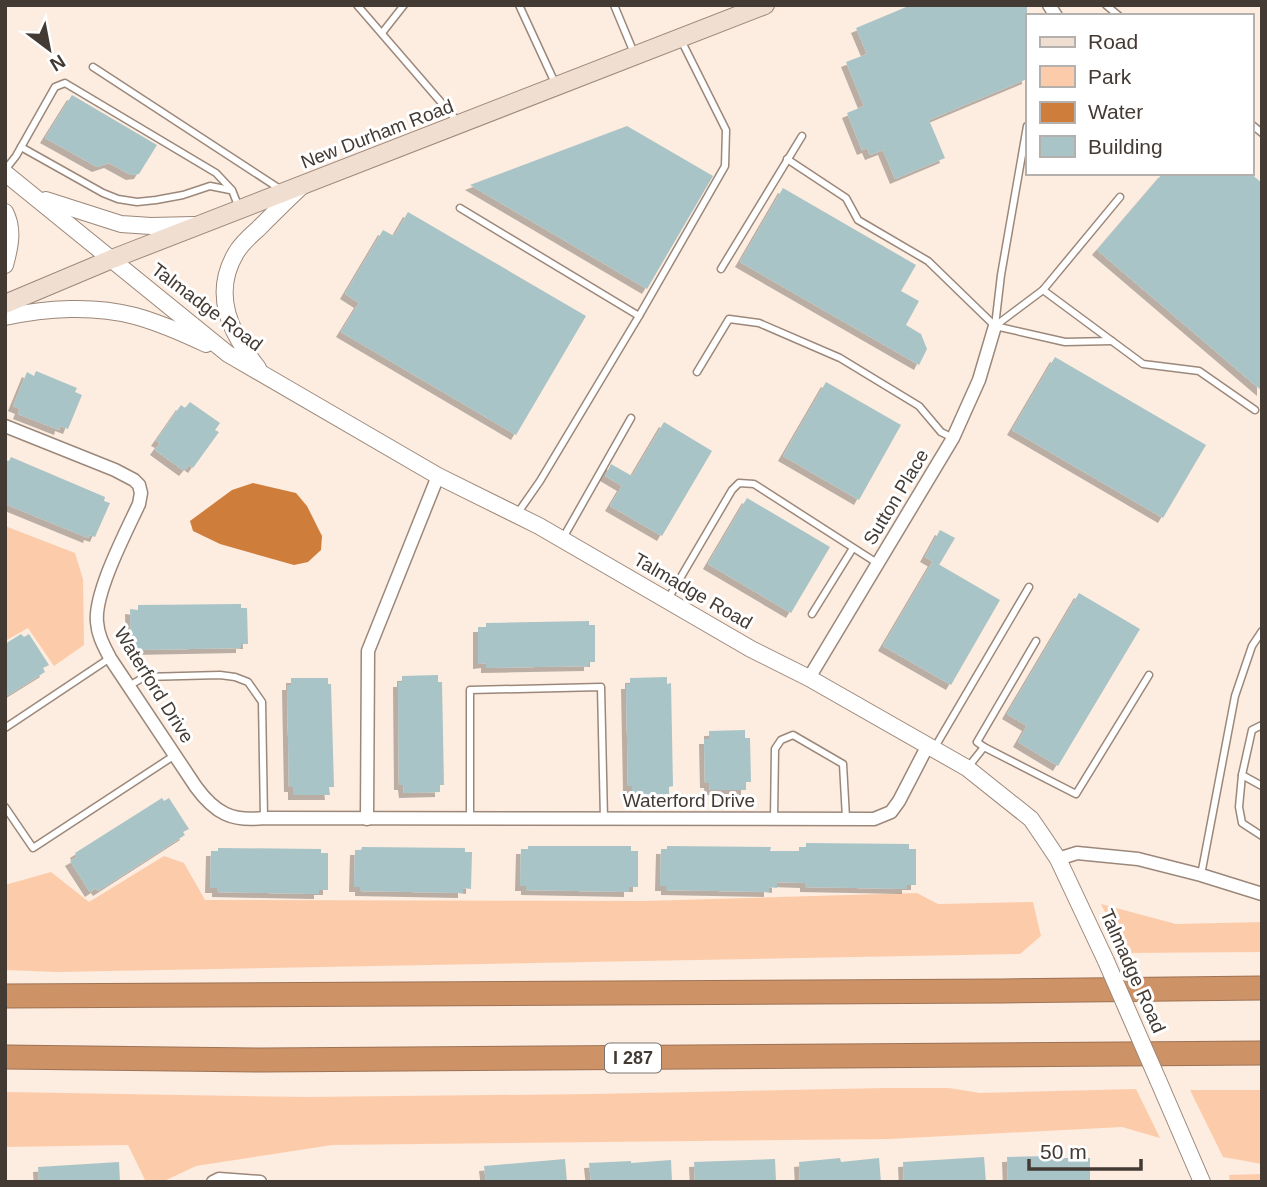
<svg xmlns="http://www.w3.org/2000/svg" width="1267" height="1187" font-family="Arial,sans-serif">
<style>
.green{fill:#fcccaa}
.water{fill:#cf7d3b}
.building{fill:#a8c4c7;filter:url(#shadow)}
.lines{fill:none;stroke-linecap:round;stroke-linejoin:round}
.service-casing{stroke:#9b887a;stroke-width:9}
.minor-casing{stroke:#9b887a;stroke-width:15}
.tertiary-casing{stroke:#9b887a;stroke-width:18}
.secondary-casing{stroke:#9b887a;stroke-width:20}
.motorway-casing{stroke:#9d7355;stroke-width:25}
.service{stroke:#fff;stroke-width:6}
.minor{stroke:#fff;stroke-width:12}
.tertiary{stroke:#fff;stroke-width:16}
.secondary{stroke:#f0ded1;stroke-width:18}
.motorway{stroke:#ce9267;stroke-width:23}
.tertiary-bridge-casing{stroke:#9b887a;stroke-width:18;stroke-linecap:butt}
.tertiary-bridge{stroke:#fff;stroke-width:16}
.labels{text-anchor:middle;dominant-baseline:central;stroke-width:6;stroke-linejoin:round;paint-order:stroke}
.shield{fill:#fff;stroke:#7b7571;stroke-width:2}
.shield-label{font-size:18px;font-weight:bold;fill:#433a34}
.street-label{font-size:19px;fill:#433a34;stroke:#fff}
</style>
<defs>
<filter id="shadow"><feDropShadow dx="-5" dy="5" stdDeviation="0" flood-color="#0004"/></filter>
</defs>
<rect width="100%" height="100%" fill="#fdece0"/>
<g class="green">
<polygon points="5,526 75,553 83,579 84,645 54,666 28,628 5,641"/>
<polygon points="164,856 184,863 205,900 645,901 917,893 938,904 1033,902 1041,936 1020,954 57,972 5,970 5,885 51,872 89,902"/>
<polygon points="1101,904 1176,924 1262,922 1262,952 1125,953"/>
<polygon points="886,1088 949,1088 980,1093 1136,1089 1160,1138 1122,1127 889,1139 332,1145 196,1166 162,1182 146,1182 128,1145 5,1147 5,1092 306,1097 592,1094"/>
<polygon points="1190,1090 1262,1090 1262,1164 1223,1157"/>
<polygon points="1262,1174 1262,1182 1230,1182 1229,1175"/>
</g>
<polygon class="water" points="253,483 296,493 307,506 322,536 321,550 308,562 294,565 220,544 193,531 190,521 232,490"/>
<g class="building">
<polygon points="911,5 1027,5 1027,79 929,120 945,158 895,179 883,150 870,155 867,148 862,150 847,113 864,106 846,62 867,54 856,28"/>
<polygon points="72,95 157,145 139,174 131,175 109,163 97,167 45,138"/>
<polygon points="627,126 713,176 647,289 470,185"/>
<polygon points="1163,173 1250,173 1262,183 1262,391 1097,250"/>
<polygon points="783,188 916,265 901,291 919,301 906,325 921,334 927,349 919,365 740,262"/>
<polygon points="408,212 586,316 516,435 341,332 359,303 345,294 383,230 394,236"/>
<polygon points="1055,357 1206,445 1163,518 1012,430"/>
<polygon points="36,371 77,388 75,392 82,395 68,429 60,426 59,430 18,414 20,409 13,406 27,372 34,376"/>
<polygon points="826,382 901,425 859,500 783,456"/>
<polygon points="190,402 220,423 215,430 219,432 193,468 189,465 184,471 155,450 160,443 156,441 181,405 185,408"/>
<polygon points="664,422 712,451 662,536 610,506 622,486 605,476 611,464 632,476"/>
<polygon points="11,457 105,497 104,501 110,503 95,537 89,535 88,538 5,504 5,460 9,461"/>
<polygon points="747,498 830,547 791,613 708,564"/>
<polygon points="940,530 955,538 939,565 925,557"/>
<polygon points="933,561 1000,600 951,685 883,646"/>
<polygon points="1079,593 1140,629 1058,766 1018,742 1027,726 1007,714"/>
<polygon points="241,604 241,608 247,608 248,644 241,644 241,648 138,650 138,646 131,646 130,609 138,610 138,605"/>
<polygon points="589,621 589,625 595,625 595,662 589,662 589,666 486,668 486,663 478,664 478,627 486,627 486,623"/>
<polygon points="21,634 24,637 29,634 49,665 43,668 45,672 5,697 5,644"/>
<polygon points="438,675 438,682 442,682 444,785 440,785 440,792 404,793 403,785 399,785 398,682 402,682 402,676"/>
<polygon points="667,677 667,684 671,683 673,786 669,787 669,794 632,795 632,786 628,786 626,684 630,684 630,678"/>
<polygon points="291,678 328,678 328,684 331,684 334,787 329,787 330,795 293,795 293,787 289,787 287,685 291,685"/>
<polygon points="745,730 745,738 750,738 751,782 746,782 746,790 710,790 709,783 705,783 704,739 709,739 709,731"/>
<polygon points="162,798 164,801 169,798 189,829 183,832 185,835 98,891 96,888 90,892 70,861 77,857 75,853"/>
<polygon points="806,843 909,844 909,849 916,849 916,885 907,885 907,889 805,887 805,883 777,882 777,888 769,887 769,892 666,890 666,886 660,886 661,849 667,849 667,846 771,847 770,851 799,851 799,847 806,847"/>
<polygon points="528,846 631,846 631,851 638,851 638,887 629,887 629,892 526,890 526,886 520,886 521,849 528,849"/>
<polygon points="362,847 465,848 465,852 472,852 471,889 463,888 463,893 360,891 360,887 354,887 355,850 361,850"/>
<polygon points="218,848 321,849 321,853 328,853 328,890 319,890 319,894 217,892 217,888 210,888 211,851 218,851"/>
<polygon points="1049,1156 1049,1158 1090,1158 1090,1182 1008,1182 1007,1157"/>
<polygon points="984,1157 986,1182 904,1182 903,1162"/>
<polygon points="840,1158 841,1162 879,1158 881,1182 800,1182 799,1162"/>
<polygon points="565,1159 567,1182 486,1182 484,1166"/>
<polygon points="775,1159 776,1182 695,1182 694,1162"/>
<polygon points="671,1160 672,1182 591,1182 589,1163 631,1161 631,1163"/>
<polygon points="119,1162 120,1182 39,1182 38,1167"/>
</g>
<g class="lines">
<g class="service-casing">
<g id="service">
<polyline points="357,5 459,123"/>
<polyline points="519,5 555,83"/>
<polyline points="614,5 634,53"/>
<polyline points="1106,5 1119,16"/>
<polyline points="382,33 404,5"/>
<polyline points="93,67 280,189"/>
<polyline points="1251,124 1262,133"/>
<polyline points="21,147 103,193 118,199 137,202 156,200 183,195 210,186 230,190"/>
<polyline points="787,159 846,198 858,220 928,261 995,326 1065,342 1112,341"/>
<polyline points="5,170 16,156 55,87 65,83 216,173 232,190 239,208"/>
<polyline points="460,208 639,316"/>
<polyline points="721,269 802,136"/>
<polyline points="1043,290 1143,364 1199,371 1255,410"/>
<polyline points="995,326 1001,275 1027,126"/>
<polyline points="995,326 1043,290 1120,197"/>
<polyline points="697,372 729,319 759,323 840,358 919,406 941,432 953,438"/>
<polyline points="517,514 540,481 639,316 725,166 726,130 681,40"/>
<polyline points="563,538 631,418"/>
<polyline points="668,599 732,490 739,483 754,484 877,563"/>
<polyline points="812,614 853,548"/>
<polyline points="129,686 144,677 220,675 235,677 248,682 262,702 264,818"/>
<polyline points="1262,725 1252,730 1242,775 1262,786"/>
<polyline points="5,728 110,658"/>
<polyline points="935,747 1029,587"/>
<polyline points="984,747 977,742 1036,641"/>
<polyline points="969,766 984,747 1076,794 1149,675"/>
<polyline points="1242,775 1239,807 1242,823 1262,836"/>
<polyline points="5,807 33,848 175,755"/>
<polyline points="470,818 470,690 601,687 604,819"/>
<polyline points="774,819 775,749 781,740 793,735 843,764 846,818"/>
<polyline points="1201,875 1235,696 1252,646 1262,631"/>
</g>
</g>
<g class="minor-casing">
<g id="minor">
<polyline points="1049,5 1056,16"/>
<path d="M5,426L115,470L134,480L139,485L141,493L139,504C126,532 94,593 97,622C98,636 104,646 110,658L196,787C215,813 232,822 264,818L874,819L891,812L899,801L928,745"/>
<polyline points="809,678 953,438 979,380 995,326"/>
<polyline points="367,819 368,651 438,476"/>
<polyline points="1058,859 1077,853 1138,859 1201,875 1262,894"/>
<polyline points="213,1182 219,1179 260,1182"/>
</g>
</g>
<g class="tertiary-casing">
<g id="tertiary">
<polyline points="5,173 228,354 438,476 539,526 751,649 809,678 967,768 1031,819 1044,838 1058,859 1106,961"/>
<polyline points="46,200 121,224 151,226 194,225"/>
<path d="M5,212C14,229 10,247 5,265"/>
<path d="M5,317C46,308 94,305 135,316C160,323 183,333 206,344"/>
<path d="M258,368C231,334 211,295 236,253C241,244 250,236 258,229C272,215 286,201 301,187"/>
<polyline points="1158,1080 1202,1182"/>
</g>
</g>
<g class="secondary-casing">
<polyline id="secondary" points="5,304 112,259 765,5"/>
</g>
<g class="motorway-casing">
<g id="motorway">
<polyline points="5,996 1002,991 1262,988"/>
<polyline points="5,1057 263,1060 1262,1053"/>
</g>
</g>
<use href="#service" class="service"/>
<use href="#minor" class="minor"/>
<use href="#tertiary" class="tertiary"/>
<use href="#secondary" class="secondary"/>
<use href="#motorway" class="motorway"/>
<g class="tertiary-bridge-casing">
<polyline id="tertiary-bridge" points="1106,961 1158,1080"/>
</g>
<use href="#tertiary-bridge" class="tertiary-bridge"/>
</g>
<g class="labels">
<rect class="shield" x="605" y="1043.5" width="56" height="29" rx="5"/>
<g class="shield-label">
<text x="633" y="1058">I 287</text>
</g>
<g class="street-label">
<text transform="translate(377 134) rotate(-21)">New Durham Road</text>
<text transform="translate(207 307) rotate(37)">Talmadge Road</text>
<text transform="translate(896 497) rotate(-59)">Sutton Place</text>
<text transform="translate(693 591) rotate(30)">Talmadge Road</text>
<text transform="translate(154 685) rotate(58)">Waterford Drive</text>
<text x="689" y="800">Waterford Drive</text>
<text transform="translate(1133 971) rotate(66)">Talmadge Road</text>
</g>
</g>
<rect width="1267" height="1187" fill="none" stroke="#433a34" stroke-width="14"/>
<rect x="1026" y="14" width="228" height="161" fill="#ffffff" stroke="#b4b0ae" stroke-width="2"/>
<rect x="1040" y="37" width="35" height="10" fill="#f0ded1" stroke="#b4b0ae" stroke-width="2"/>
<text x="1088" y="49" font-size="21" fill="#433a34">Road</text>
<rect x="1040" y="66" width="35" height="21" fill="#fcccaa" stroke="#b4b0ae" stroke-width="2"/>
<text x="1088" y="84" font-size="21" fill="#433a34">Park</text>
<rect x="1040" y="102" width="35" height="21" fill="#cf7d3b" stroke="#b4b0ae" stroke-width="2"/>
<text x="1088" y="119" font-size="21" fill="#433a34">Water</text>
<rect x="1040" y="136" width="35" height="21" fill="#a8c4c7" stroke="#b4b0ae" stroke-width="2"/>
<text x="1088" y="154" font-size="21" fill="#433a34">Building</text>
<g transform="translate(49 49) rotate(148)" stroke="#ffffff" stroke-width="5" paint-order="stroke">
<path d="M0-5L12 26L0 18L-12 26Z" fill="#433a34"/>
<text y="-10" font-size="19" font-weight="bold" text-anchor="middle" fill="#433a34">N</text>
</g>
<path d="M1029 1159v10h112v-10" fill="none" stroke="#433a34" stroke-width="3.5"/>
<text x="1040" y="1159" font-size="21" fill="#433a34" stroke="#ffffff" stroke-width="5" paint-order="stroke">50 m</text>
</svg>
